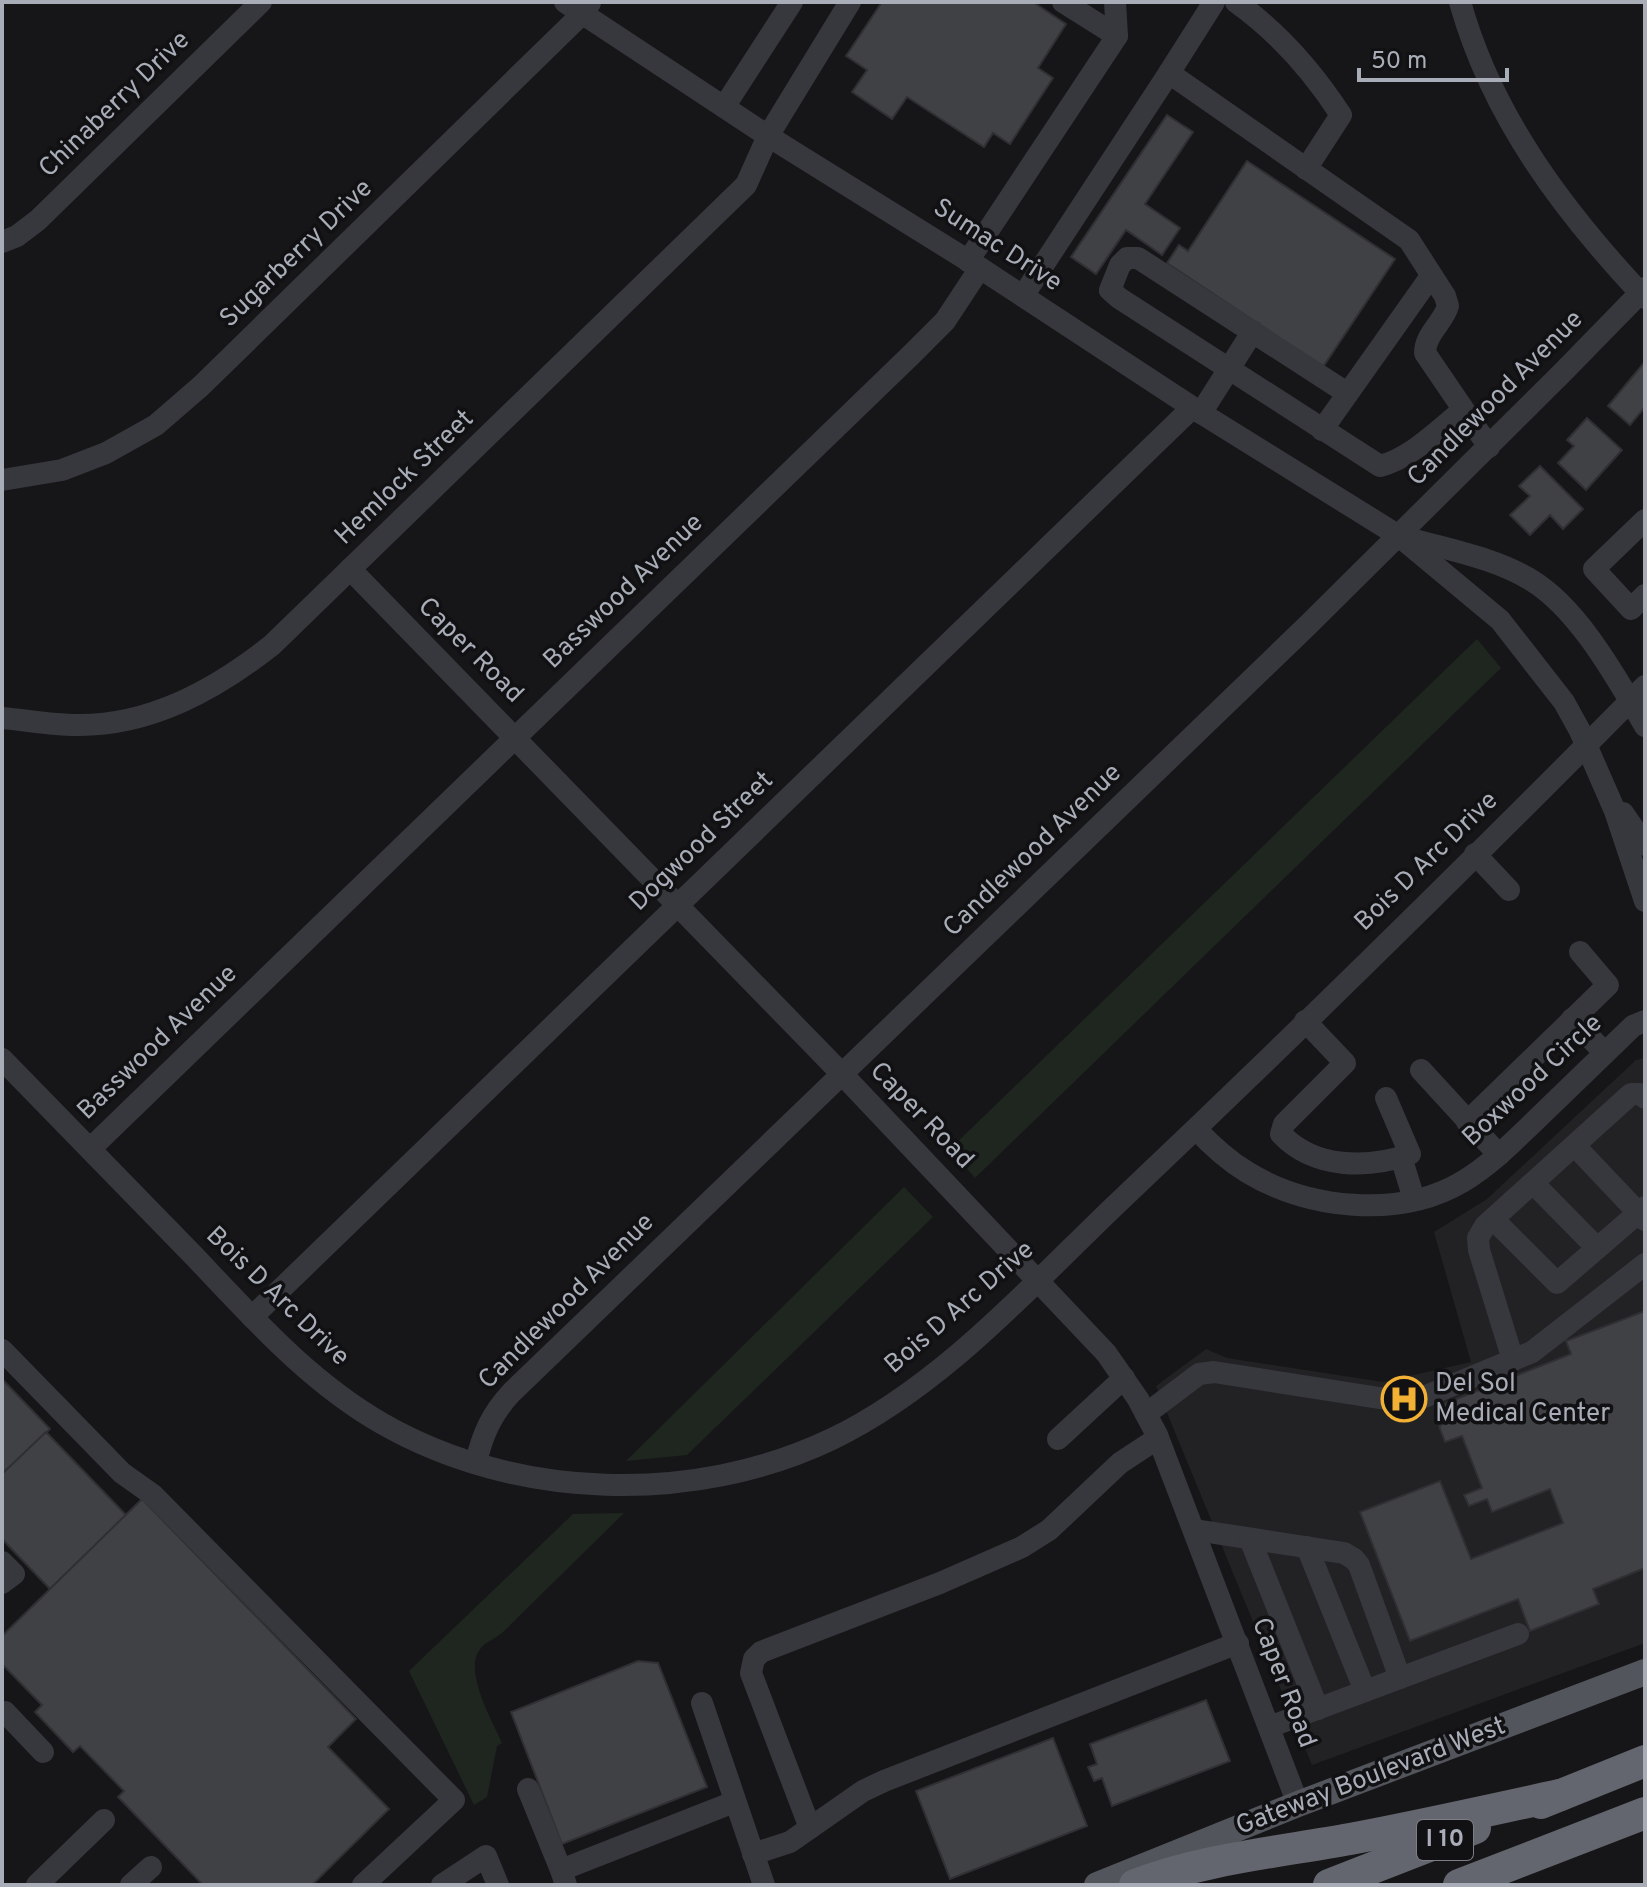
<svg xmlns="http://www.w3.org/2000/svg" width="1647" height="1887" font-family="Overpass,sans-serif">
<style>
.built{fill:#222225}
.green{fill:#1e261f}
.building{fill:#404145;stroke:#303034;stroke-width:2}
.lines{fill:none;stroke-linecap:round;stroke-linejoin:round}
.minor{stroke:#37383d;stroke-width:22}
.major{stroke:#53555c;stroke-width:26}
.highway{stroke:#63666e;stroke-width:32}
.labels{text-anchor:middle;dominant-baseline:central;stroke-width:7;stroke-linejoin:round;paint-order:stroke}
.shield{fill:#111113;stroke:#7b7e86;stroke-width:2}
.shield-label{font-size:24px;font-weight:bold;fill:#a8adb8}
.street-label{font-size:26px;fill:#a8adb8;stroke:#111113}
.poi-label{font-size:26px;fill:#a8adb8;stroke:#111113;text-anchor:start}
</style>
<rect width="100%" height="100%" fill="#161618"/>
<polygon class="built" points="1645,1058 1645,1643 1312,1765 1156,1386 1206,1349 1227,1358 1383,1382 1471,1362 1434,1232 1487,1199 1636,1060"/>
<g class="green">
<polygon points="1477,639 1501,668 975,1178 950,1149"/>
<polygon points="904,1187 933,1217 687,1455 626,1461"/>
<path d="M624,1513L502,1633C496,1638 486,1642 481,1648C462,1669 492,1720 502,1743L497,1746L487,1797L474,1805L409,1671L573,1514Z"/>
</g>
<g class="building">
<polygon points="882,2 1033,2 1066,24 1038,68 1053,78 1010,144 993,133 984,147 907,97 892,119 852,92 867,70 846,56"/>
<polygon points="1167,115 1193,132 1145,204 1180,228 1162,255 1126,230 1096,274 1071,257"/>
<polygon points="1247,161 1395,259 1323,367 1167,263 1179,245 1188,251"/>
<polygon points="1643,364 1645,366 1645,407 1630,425 1608,406"/>
<polygon points="1587,418 1622,450 1586,490 1558,463 1574,446 1567,440"/>
<polygon points="1540,466 1583,509 1563,529 1550,515 1530,535 1510,515 1530,496 1519,486"/>
<polygon points="1645,1311 1645,1568 1593,1589 1599,1604 1530,1631 1518,1599 1410,1641 1360,1512 1440,1481 1471,1559 1563,1523 1550,1489 1492,1512 1487,1499 1469,1506 1464,1495 1482,1488 1462,1436 1445,1442 1439,1426 1447,1422 1441,1405 1571,1354 1566,1341"/>
<polygon points="2,1379 50,1429 2,1474"/>
<polygon points="46,1432 126,1515 50,1589 2,1539 2,1474"/>
<polygon points="142,1499 356,1719 328,1747 389,1809 312,1885 203,1885 118,1797 124,1791 80,1746 73,1752 35,1712 42,1705 2,1664 2,1636"/>
<polygon points="638,1661 658,1663 707,1787 562,1844 511,1712"/>
<polygon points="1206,1700 1230,1761 1112,1806 1102,1778 1094,1781 1088,1767 1097,1764 1090,1744"/>
<polygon points="1053,1738 1087,1826 950,1879 916,1791"/>
</g>
<g class="lines">
<g class="minor">
<polyline points="565,2 768,136 980,268 1201,413 1399,536 1500,620 1564,702 1580,731 1615,811 1645,901"/>
<polyline points="1115,2 1117,36"/>
<path d="M1236,2C1278,32 1313,72 1341,115L1306,169"/>
<path d="M1460,2C1492,117 1564,212 1645,298"/>
<polyline points="1169,73 1214,2"/>
<polyline points="724,107 792,2"/>
<polyline points="2,242 17,236 38,220 261,2"/>
<polyline points="968,261 1117,36 1063,2"/>
<path d="M1023,296L1169,73L1409,240L1445,296L1448,306C1443,323 1425,334 1425,353L1489,447"/>
<path d="M1347,393L1138,258H1127L1120,265L1110,290L1119,298L1380,466C1411,458 1438,430 1463,410"/>
<polyline points="1201,413 1253,331"/>
<polyline points="1322,430 1431,276"/>
<polyline points="2,480 62,470 106,453 156,425 201,386 583,13 590,3"/>
<polyline points="1645,520 1594,569 1631,609 1645,595"/>
<path d="M1408,538C1449,550 1495,558 1531,580C1579,609 1617,679 1645,726"/>
<polyline points="350,569 842,1074 1106,1353 1138,1399 1157,1435 1298,1804"/>
<path d="M2,718C26,720 51,725 76,725C150,726 215,690 272,645L746,185L768,136L850,2"/>
<polyline points="1623,813 1645,845"/>
<polyline points="1475,854 1509,890"/>
<polyline points="1572,1019 1605,1053"/>
<path d="M1305,1021L1345,1063L1284,1124L1281,1134C1314,1169 1368,1169 1410,1154L1386,1098"/>
<path d="M2,1059C66,1125 130,1190 194,1256C252,1317 309,1382 383,1424C516,1500 694,1505 832,1439C944,1385 1034,1282 1124,1197C1300,1030 1474,859 1645,686"/>
<polyline points="1421,1070 1499,1155"/>
<polyline points="1467,1122 1608,985 1580,952"/>
<path d="M1196,1129C1211,1145 1227,1160 1247,1172C1307,1209 1399,1219 1462,1182C1492,1164 1516,1139 1541,1115C1572,1085 1602,1056 1633,1026L1645,1021"/>
<polyline points="1575,1146 1645,1220"/>
<polyline points="90,1149 912,354 945,321 980,268"/>
<polyline points="1401,1157 1414,1199"/>
<polyline points="1534,1184 1597,1248"/>
<polyline points="1493,1219 1557,1283 1645,1207"/>
<polyline points="252,1317 1192,408"/>
<polyline points="2,1350 122,1473 153,1495 454,1800 363,1885"/>
<polyline points="1513,1360 1479,1250 1478,1238 1485,1226 1631,1094 1640,1094 1645,1098"/>
<polyline points="1146,1414 1199,1374 1214,1372 1392,1400 1424,1397 1532,1352 1645,1264"/>
<polyline points="1058,1439 1124,1378"/>
<path d="M476,1463C482,1435 492,1413 512,1392L1308,625L1564,371L1645,288"/>
<polyline points="1195,1530 1344,1553 1354,1559 1359,1565 1400,1678 1269,1727"/>
<polyline points="1250,1539 1318,1709"/>
<polyline points="1307,1547 1365,1691"/>
<polyline points="2,1562 14,1574 2,1583"/>
<polyline points="1400,1678 1518,1634"/>
<polyline points="702,1703 764,1885"/>
<polyline points="2,1715 5,1712 43,1752"/>
<polyline points="528,1789 561,1870"/>
<polyline points="810,1828 863,1791 884,1781 1238,1643"/>
<polyline points="753,1854 790,1842 810,1828 751,1673 754,1659 761,1652 940,1583 1022,1547 1049,1530 1120,1463 1158,1438"/>
<polyline points="37,1885 104,1820"/>
<polyline points="131,1885 151,1867"/>
<polyline points="442,1885 486,1856 498,1885"/>
<polyline points="566,1885 561,1870 734,1802"/>
</g>
<polyline class="major" points="1097,1885 1298,1804 1645,1672"/>
<g class="highway">
<polyline points="1541,1803 1645,1761"/>
<path d="M1135,1885C1204,1859 1278,1852 1350,1839C1420,1826 1490,1810 1560,1795"/>
<polyline points="1329,1885 1475,1828"/>
<polyline points="1459,1885 1645,1813"/>
</g>
</g>
<defs>
<g id="hospital-ring" transform="scale(2.3)"><circle r="9.5" fill="#111113" stroke="#f2b134" stroke-width="1.5"/><path d="M-5-5h3v3.5h4V-5h3V5h-3V1.5h-4V5h-3Z" fill="#f2b134"/></g>
</defs>
<g fill-rule="evenodd">
<use href="#hospital-ring" x="1404" y="1399"/>
</g>
<g class="labels">
<rect class="shield" x="1417" y="1820" width="56" height="40" rx="6"/>
<g class="shield-label">
<text x="1445" y="1840">I 10</text>
</g>
<g class="street-label">
<text transform="translate(115 105) rotate(-44)">Chinaberry Drive</text>
<text transform="translate(997 246) rotate(33)">Sumac Drive</text>
<text transform="translate(297 254) rotate(-44)">Sugarberry Drive</text>
<text transform="translate(1496 399) rotate(-45)">Candlewood Avenue</text>
<text transform="translate(405 478) rotate(-44)">Hemlock Street</text>
<text transform="translate(624 592) rotate(-44)">Basswood Avenue</text>
<text transform="translate(470 651) rotate(45)">Caper Road</text>
<text transform="translate(702 842) rotate(-44)">Dogwood Street</text>
<text transform="translate(1033 851) rotate(-44)">Candlewood Avenue</text>
<text transform="translate(1427 862) rotate(-44)">Bois D Arc Drive</text>
<text transform="translate(158 1043) rotate(-44)">Basswood Avenue</text>
<text transform="translate(1533 1081) rotate(-43)">Boxwood Circle</text>
<text transform="translate(921 1116) rotate(46)">Caper Road</text>
<text transform="translate(277 1297) rotate(44)">Bois D Arc Drive</text>
<text transform="translate(567 1302) rotate(-45)">Candlewood Avenue</text>
<text transform="translate(960 1308) rotate(-41)">Bois D Arc Drive</text>
<text transform="translate(1283 1683) rotate(69)">Caper Road</text>
<text transform="translate(1371 1777) rotate(-21)">Gateway Boulevard West</text>
</g>
<g class="poi-label">
<text x="1435" y="1384">Del Sol<tspan x="1435" dy="30">Medical Center</tspan></text>
</g>
</g>
<rect width="1647" height="1887" fill="none" stroke="#a8adb8" stroke-width="8"/>
<path d="M1359 68v12h148v-12" fill="none" stroke="#a8adb8" stroke-width="4"/>
<text x="1371" y="68" font-size="24" fill="#a8adb8" stroke="#111113" stroke-width="6" paint-order="stroke">50 m</text>
</svg>
